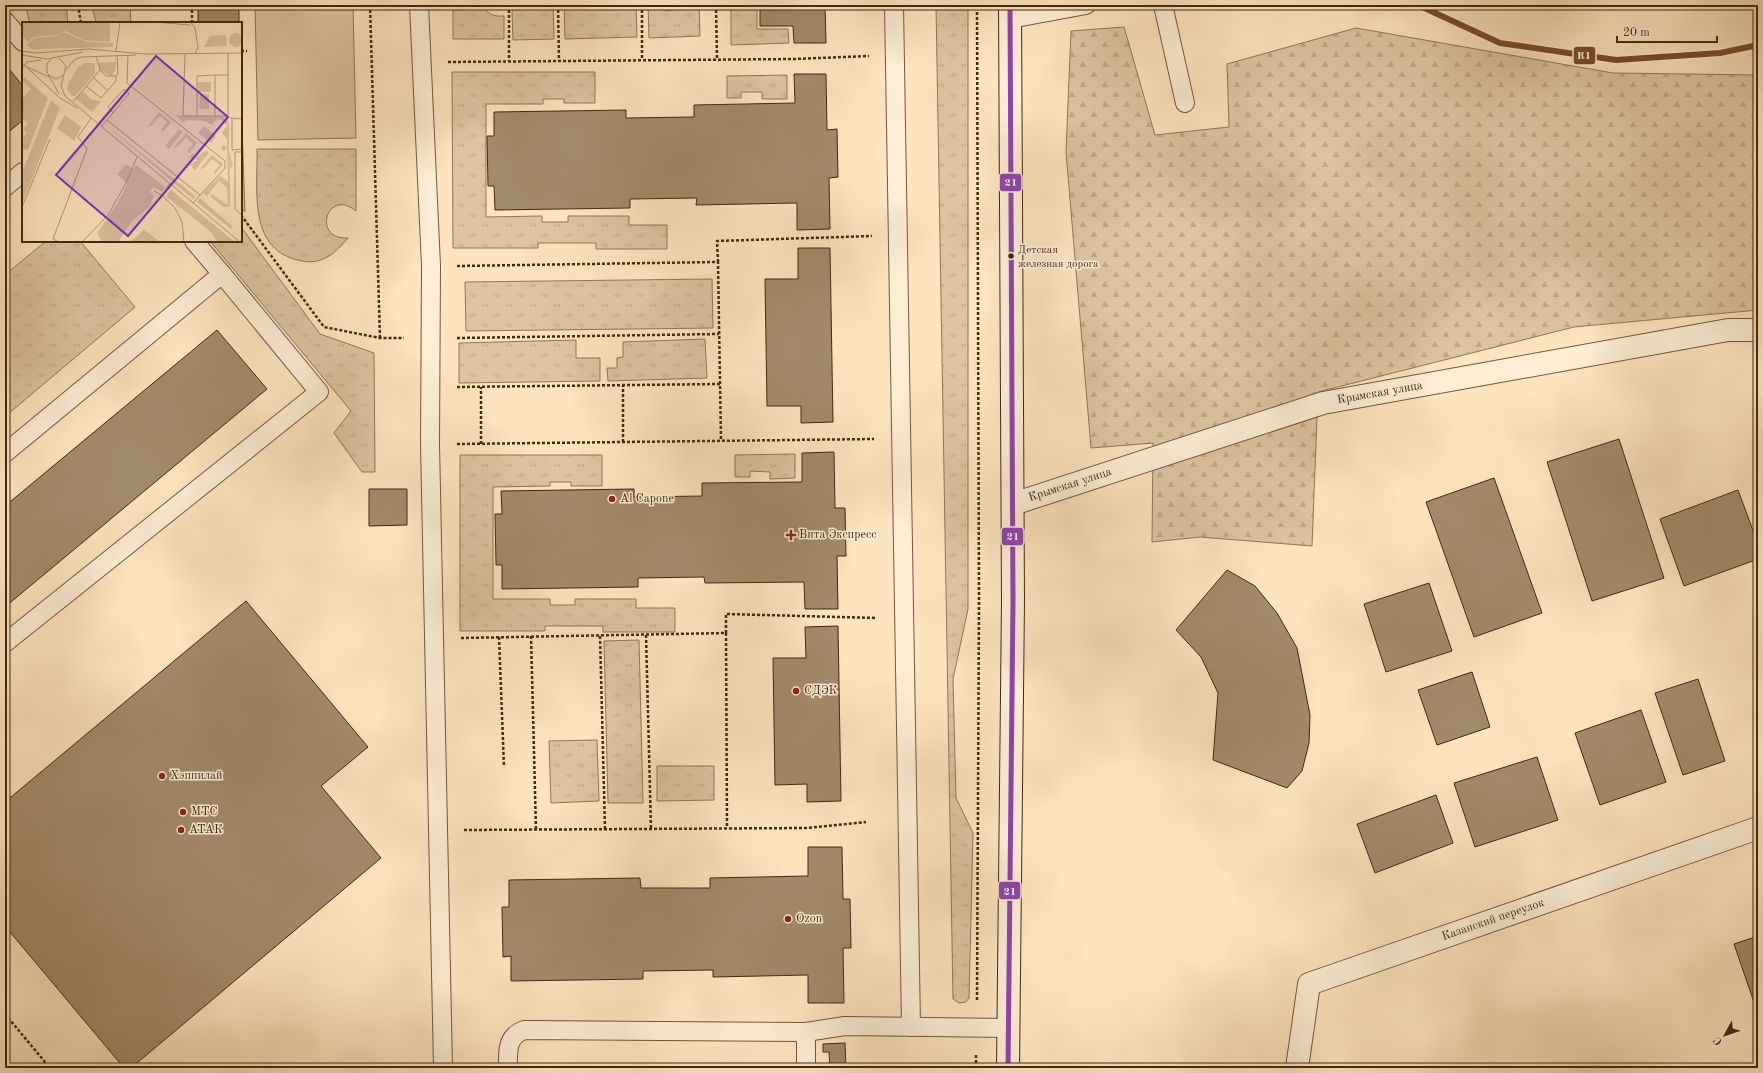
<svg xmlns="http://www.w3.org/2000/svg" width="1763" height="1073" font-family="'Old Standard TT',serif">
<style>
.grass{fill:url(#grass-tufts);stroke:#8e765a}
.forest{fill:url(#forest-firs);stroke:#8e765a}
.garden{fill:#dcc4a2;stroke:#8e765a}
.building{fill:#a28a6c;stroke:#402913}
.lines{fill:none;stroke-linecap:round;stroke-linejoin:round}
.lane-casing{stroke:#6f583e;stroke-width:20}
.street-casing{stroke:#6f583e;stroke-width:24}
.secondary-casing{stroke:#402913;stroke-width:24}
.path{stroke:#402913;stroke-width:2.5;stroke-dasharray:3 2;stroke-linecap:butt}
.lane{stroke:#fdedd5;stroke-width:18}
.street{stroke:#fdedd5;stroke-width:22}
.secondary{stroke:#fdedd5;stroke-width:22}
.bus-1-casing{stroke:#fdedd5;stroke-width:8}
.bus-1{stroke:#8e44ad;stroke-width:5}
.rail-1-casing{stroke:#fdedd5;stroke-width:9}
.rail-1{stroke:#7a4b2a;stroke-width:6}
.bus-dot{fill:#402913;stroke:#fdedd5;stroke-width:1.5}
.poi-dot{fill:#8f2418;stroke:#fdedd5;stroke-width:1.5}
.labels{text-anchor:middle;dominant-baseline:central;stroke-width:3;stroke-linejoin:round;paint-order:stroke}
.bus-label{font-size:11px;fill:#402913;stroke:#fdedd5;text-anchor:start}
.street-label{font-size:12px;fill:#402913;stroke:#fdedd5}
.poi-label{font-size:12px;fill:#402913;stroke:#fdedd5;text-anchor:start}
.inset-road{fill:none;stroke:#b1997a;stroke-width:1}
.view{fill:#7b2cbf;fill-opacity:0.15;stroke:#7b2cbf;stroke-width:2}
.inset-edge{fill:none;stroke:#402913;stroke-width:2}
.line-badge{stroke:#fdedd5;stroke-width:1.5}
.badge-label{font-size:11px;text-anchor:middle;font-weight:bold;fill:#fff}
</style>
<defs>
<pattern id="grass-tufts" width="24" height="20" patternUnits="userSpaceOnUse"><rect width="24" height="20" fill="#dcc4a2"/><path d="M3 7l-1-3M5 7V3M7 7l1-3M15 17l-1-3M17 17v-4M19 17l1-3" fill="none" stroke="#bea88b"/></pattern>
<pattern id="forest-firs" width="22" height="20" patternUnits="userSpaceOnUse"><rect width="22" height="20" fill="#dcc4a2"/><path d="M5 1l3.5 6h-7zM16 11l3.5 6h-7z" fill="#bea88b"/></pattern>
</defs>
<rect width="100%" height="100%" fill="#fce4bf"/>
<filter id="stains"><feTurbulence type="fractalNoise" baseFrequency=".005" numOctaves="4"/><feColorMatrix values="0 0 0 0 .2 0 0 0 0 .09 0 0 0 0 .02 0 0 0 .5 -.17"/></filter>
<radialGradient id="worn" r=".72"><stop offset=".6" stop-color="#630" stop-opacity="0"/><stop offset="1" stop-color="#630" stop-opacity=".3"/></radialGradient>
<g class="grass">
<polygon points="25,5 66,5 68,23 30,23"/>
<polygon points="92,5 130,5 131,23 96,23"/>
<path d="M453,5H482C487,14 494,17 504,16V39H453Z"/>
<polygon points="517,5 553,5 554,39 513,40 512,12"/>
<polygon points="564,5 636,5 637,37 565,39"/>
<path d="M648,5C656,5 661,11 669,11C674,10 676,6 680,5C685,3 694,5 699,5L700,36L649,38Z"/>
<polygon points="731,5 757,5 757,29 788,29 789,43 731,45"/>
<polygon points="936,5 968,5 968,609 953,679 956,798 973,833 969,998 966,1002 959,1003 953,999"/>
<polygon points="452,72 595,72 595,103 564,103 564,99 543,99 543,104 486,104 486,217 542,216 542,222 568,222 568,216 629,216 629,225 667,225 667,249 596,249 596,243 538,243 538,248 453,248"/>
<polygon points="787,75 787,99 762,99 762,92 741,92 741,98 727,98 727,76"/>
<polygon points="241,97 245,212 241,207"/>
<path d="M257,149H356V211C327,187 311,240 348,238C335,253 323,265 302,261C247,251 258,192 257,149Z"/>
<polygon points="241,227 320,334 374,353 375,472 362,472 334,433 351,411 210,241 241,241"/>
<polygon points="46,241 80,241 135,307 8,414 5,411 5,275"/>
<polygon points="712,279 713,328 466,331 465,282"/>
<polygon points="705,339 707,378 608,381 607,368 617,368 617,358 623,357 623,342"/>
<polygon points="576,340 576,358 600,358 600,381 459,383 459,343"/>
<polygon points="795,454 795,478 770,479 770,472 750,471 750,477 735,477 735,455"/>
<polygon points="460,455 602,455 602,486 571,486 571,482 550,482 550,486 493,487 493,599 550,599 550,605 575,605 575,599 636,599 636,608 675,608 675,632 603,632 603,626 545,626 545,631 460,631"/>
<polygon points="639,640 643,803 608,803 604,641"/>
<polygon points="597,740 599,801 551,803 549,741"/>
<polygon points="657,766 714,766 714,800 657,801"/>
</g>
<polygon class="forest" points="1124,27 1155,135 1229,127 1227,64 1356,28 1613,73 1758,75 1758,310 1574,327 1318,392 1312,546 1200,537 1152,542 1153,443 1091,448 1066,152 1071,31"/>
<polygon class="garden" points="255,5 353,5 356,138 258,140"/>
<g class="building">
<rect x="198" y="5" width="41" height="18"/>
<polygon points="760,5 825,5 826,43 794,43 793,26 760,26"/>
<polygon points="5,64 23,86 23,120 5,135"/>
<polygon points="794,74 826,74 827,130 837,129 838,177 829,178 830,229 797,230 797,203 696,205 697,198 630,199 630,208 495,210 494,186 488,186 487,136 494,136 494,112 626,110 626,118 694,117 694,105 795,103"/>
<polygon points="798,248 830,248 833,422 801,423 801,406 767,406 765,279 798,279"/>
<polygon points="217,330 267,389 5,607 5,506"/>
<polygon points="1619,439 1664,578 1592,601 1547,462"/>
<polygon points="834,452 835,508 845,508 846,556 837,556 838,609 805,609 804,582 705,583 704,577 638,578 638,587 502,589 502,565 496,565 495,514 502,514 501,491 634,489 634,497 702,496 702,483 802,482 802,453"/>
<polygon points="1494,478 1542,613 1474,637 1426,502"/>
<polygon points="369,489 407,489 407,525 369,526"/>
<polygon points="1738,490 1758,544 1758,559 1684,586 1660,519"/>
<polygon points="1227,570 1255,586 1277,613 1297,648 1310,715 1309,743 1302,771 1287,788 1213,760 1218,693 1201,657 1176,630"/>
<polygon points="1429,583 1452,651 1386,672 1364,604"/>
<polygon points="246,601 368,747 321,786 381,858 131,1068 124,1068 5,926 5,802"/>
<polygon points="838,626 841,801 807,802 807,784 775,785 773,658 806,658 805,627"/>
<polygon points="1472,672 1490,727 1437,745 1418,690"/>
<polygon points="1698,679 1725,761 1683,775 1655,693"/>
<polygon points="1641,710 1666,782 1600,805 1575,733"/>
<polygon points="1537,757 1558,820 1475,847 1454,783"/>
<polygon points="1436,795 1453,843 1375,873 1357,824"/>
<polygon points="808,847 842,847 843,899 850,899 851,948 843,948 844,1003 808,1003 808,975 713,977 713,970 643,971 643,979 511,981 511,956 503,957 502,907 509,907 509,880 640,878 641,888 710,888 710,878 808,876"/>
<polygon points="1758,936 1758,1011 1757,1011 1734,944"/>
<polygon points="845,1043 846,1068 830,1068 829,1052 823,1052 823,1044"/>
</g>
<g class="lines">
<g class="lane-casing">
<g id="lane">
<polyline points="419,5 431,266 430,444 443,1068"/>
<polyline points="894,5 911,1027"/>
<polyline points="1163,5 1185,103"/>
<polyline points="1010,19 1086,5"/>
<polyline points="5,21 23,42"/>
<polyline points="5,187 23,172"/>
<polyline points="194,241 222,274"/>
<polyline points="5,453 222,274 319,392 5,643"/>
<path d="M508,1068C508,1052 506,1037 524,1030L806,1032L845,1026L1009,1028"/>
<polyline points="806,1068 806,1032"/>
</g>
</g>
<g class="street-casing">
<g id="street">
<polyline points="1013,504 1323,403 1728,330 1758,330"/>
<polyline points="1297,1068 1309,984 1758,828"/>
</g>
</g>
<g class="secondary-casing">
<polyline id="secondary" points="1008,1068 1013,600 1010,5"/>
</g>
<g class="path">
<polyline points="78,5 81,23"/>
<polyline points="370,5 380,338"/>
<polyline points="509,5 509,61"/>
<polyline points="558,5 559,61"/>
<polyline points="642,5 642,60"/>
<polyline points="716,5 717,60"/>
<polyline points="192,23 192,5"/>
<polyline points="241,51 247,51"/>
<polyline points="448,62 794,59 869,56"/>
<polyline points="241,215 324,327 380,338 404,338"/>
<polyline points="718,262 717,241 872,236"/>
<polyline points="457,266 718,262 721,441"/>
<polyline points="457,338 719,334"/>
<polyline points="457,387 720,384"/>
<polyline points="623,442 623,385"/>
<polyline points="457,444 874,439"/>
<polyline points="481,444 481,387"/>
<polyline points="726,633 726,614 877,618"/>
<polyline points="646,635 651,829"/>
<polyline points="531,636 536,830"/>
<polyline points="600,636 605,829"/>
<polyline points="499,637 504,767"/>
<polyline points="461,638 726,633 727,828"/>
<polyline points="464,830 807,828 866,822"/>
<polyline points="977,1000 979,600 977,5"/>
<polyline points="5,1014 50,1068"/>
<polyline points="976,1068 976,1053"/>
</g>
<use href="#lane" class="lane"/>
<use href="#street" class="street"/>
<use href="#secondary" class="secondary"/>
<g class="bus-1-casing">
<polyline id="bus-1" points="1008,1068 1013,600 1010,5"/>
</g>
<use href="#bus-1" class="bus-1"/>
<g class="rail-1-casing">
<polyline id="rail-1" points="1418,5 1500,43 1616,60 1720,53 1758,45"/>
</g>
<use href="#rail-1" class="rail-1"/>
</g>
<circle class="bus-dot" cx="1011" cy="256" r="3.5"/>
<g class="poi-dot">
<circle cx="612" cy="499" r="4"/>
<path d="M789 529h4v4h4v4h-4v4h-4v-4h-4v-4h4z"/>
<circle cx="796" cy="691" r="4"/>
<circle cx="162" cy="776" r="4"/>
<circle cx="183" cy="812" r="4"/>
<circle cx="181" cy="830" r="4"/>
<circle cx="788" cy="919" r="4"/>
</g>
<g class="labels">
<g class="bus-label">
<text x="1018" y="250">Детская<tspan x="1018" dy="14">железная дорога</tspan></text>
</g>
<g class="street-label">
<text transform="translate(1380 393) rotate(-10)">Крымская улица</text>
<text transform="translate(1070 485) rotate(-18)">Крымская улица</text>
<text transform="translate(1493 920) rotate(-19)">Казанский переулок</text>
</g>
<g class="poi-label">
<text x="620" y="499">Al Capone</text>
<text x="799" y="535">Вита Экспресс</text>
<text x="804" y="691">СДЭК</text>
<text x="170" y="776">Хэппилай</text>
<text x="191" y="812">МТС</text>
<text x="189" y="830">АТАК</text>
<text x="796" y="919">Ozon</text>
</g>
</g>
<g transform="translate(22 22)">
<rect width="220" height="220" fill="#fce4bf"/>
<path d="M207 18a7 7 0 1 1 14 0a7 7 0 1 1-14 0ZM204,13L205,24L182,25L188,14ZM94,40L93,49L89,54L78,48L76,41ZM63,41H73V52L53,74H50L45,67L46,62L56,45ZM176,60H189V70H176ZM61,70L70,78L79,79L70,90L53,76ZM178,72H187V87H177ZM137,90L149,100L141,110L139,108L145,100L138,94L129,104L125,105ZM153,93L202,95L207,100L204,103L200,98L195,97L190,103L183,99L165,98L161,100ZM207,101V131L211,132H208L211,144L208,146V184L206,185H201L188,174L190,172L206,183L205,166L197,159L185,174L181,171L198,154L206,160L205,127L201,129L199,126L201,123L205,125V117L200,111ZM84,103L173,174L175,173L171,177ZM157,107L161,110L147,127L143,124ZM164,111L175,121L167,131L165,129L171,122L164,115L156,125L151,126ZM184,128L187,131L173,148L170,145L172,141L169,144L167,143L176,138L167,136L171,131L175,135ZM190,133L201,142L193,152L192,150L198,143L190,137L182,146L178,147ZM178,176L211,205L209,207L175,180Z" fill="#dcc4a2"/>
<path d="M41,10L65,20L91,21V25L10,27L5,23L12,16L35,14ZM2,55L26,76L6,128L0,127V117L5,111L1,107L6,101L0,97V77L9,67L0,58ZM29,78L38,86L0,182V151ZM43,93L59,105L52,119L35,106ZM104,142L111,147L114,143L143,165L140,169L131,165L128,170L132,174L127,185L110,199L96,220H80L75,211L95,182L105,162L95,152ZM149,168L170,185L213,220H195L190,211L144,174ZM122,208L138,220H105L112,217Z" fill="#dcc4a2"/>
<path d="M0,0H88V20L62,18L43,9L35,13L11,15L7,20L0,15ZM182,104L194,114L189,121L176,111Z" fill="#dcc4a2"/>
<path class="inset-road" d="M133,0L168,3M168,0L173,6L176,25L173,32M0,29L13,31L67,27L123,32L220,31M94,29L98,0M206,31V94H193V53H206M163,32L161,94H175V54L193,53M0,33L25,37L61,30M106,33L105,61L203,139V146L171,181M37,36L44,44L39,64L43,74L218,220M29,37L25,42V50L37,72M0,41L38,76L55,86M5,45L27,55M0,47L5,40L19,38M44,48L52,38L59,35L114,33M78,48L84,54H94L96,52L95,33M26,53L34,57L42,53M71,55L86,69M64,64L79,76L94,59V54M51,80L78,48L74,34M175,94H193M208,96L220,97M210,97V128L220,127M85,98L178,173M79,105L107,72L104,68H101L86,85L91,91M220,130H213V187L220,193M132,169L141,174L147,162M141,174L153,186L160,200L162,220M0,185L28,117M37,220L31,217L65,127L56,115L69,96M60,220L86,193L104,161L115,135"/>
<path class="view" d="M134,34L206,95L106,214L34,153Z"/>
<rect width="220" height="220" class="inset-edge"/>
</g>
<g class="line-badge">
<rect x="1573" y="46" width="23" height="19" rx="4" fill="#7a4b2a"/>
<rect x="999" y="173" width="23" height="19" rx="4" fill="#8e44ad"/>
<rect x="1001" y="527" width="23" height="19" rx="4" fill="#8e44ad"/>
<rect x="998" y="881" width="23" height="19" rx="4" fill="#8e44ad"/>
</g>
<g class="badge-label">
<text x="1584" y="59">R1</text>
<text x="1011" y="186">21</text>
<text x="1013" y="540">21</text>
<text x="1010" y="895">21</text>
</g>
<rect width="1763" height="1073" fill="none" stroke="#fce4bf" stroke-width="20"/>
<rect x="6" y="6" width="1751" height="1061" fill="none" stroke="#402913" stroke-width="2"/>
<rect x="10" y="10" width="1743" height="1053" fill="none" stroke="#402913"/>
<g transform="translate(1725 1035) rotate(230)" stroke="#fdedd5" stroke-width="3" paint-order="stroke">
<path d="M0-3L7 15L0 10L-7 15Z" fill="#402913"/>
<text y="-6" font-size="11" font-weight="bold" text-anchor="middle" fill="#402913">С</text>
</g>
<path d="M1617 36v6h100v-6" fill="none" stroke="#402913" stroke-width="2"/>
<text x="1623" y="36" font-size="12" fill="#402913" stroke="#fdedd5" stroke-width="3" paint-order="stroke">20 m</text>
<rect width="100%" height="100%" filter="url(#stains)"/>
<rect width="100%" height="100%" fill="url(#worn)"/>
</svg>
